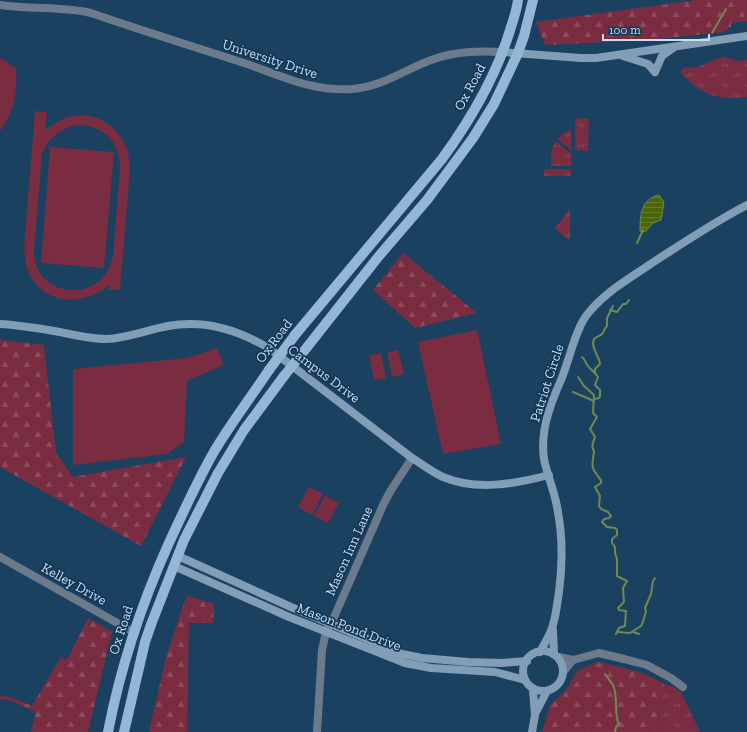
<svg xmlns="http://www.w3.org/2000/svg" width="747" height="732" font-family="'Zilla Slab',serif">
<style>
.grass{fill:url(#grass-tufts)}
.forest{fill:url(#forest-firs)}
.pitch{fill:#7a2c41;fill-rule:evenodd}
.water{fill:url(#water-rules);stroke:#708a4f}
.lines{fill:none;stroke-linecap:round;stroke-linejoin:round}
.stream{stroke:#708a4f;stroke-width:2}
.street{stroke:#6b7b8b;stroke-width:8}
.secondary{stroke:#829db6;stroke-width:8}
.primary{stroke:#94b7d7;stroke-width:10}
.primary-bridge{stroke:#94b7d7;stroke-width:10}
.labels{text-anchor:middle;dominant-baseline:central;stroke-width:3.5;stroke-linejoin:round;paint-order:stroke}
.street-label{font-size:14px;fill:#cadef2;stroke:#103756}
</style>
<defs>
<pattern id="grass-tufts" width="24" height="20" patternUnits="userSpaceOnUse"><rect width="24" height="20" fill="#7a2c41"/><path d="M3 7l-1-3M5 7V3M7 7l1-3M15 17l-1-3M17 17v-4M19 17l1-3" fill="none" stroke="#8c4a5d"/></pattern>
<pattern id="forest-firs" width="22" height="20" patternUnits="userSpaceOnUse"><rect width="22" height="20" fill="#7a2c41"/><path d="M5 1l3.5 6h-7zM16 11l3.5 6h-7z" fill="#8c4a5d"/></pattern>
<pattern id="water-rules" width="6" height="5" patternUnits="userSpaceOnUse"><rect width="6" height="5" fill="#4a6609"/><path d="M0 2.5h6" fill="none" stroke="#637b2d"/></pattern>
</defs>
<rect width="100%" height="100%" fill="#1b4161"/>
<g class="grass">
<path d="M724,57L738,61L747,60V97C718,101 700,94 681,73V70C687,66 690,68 696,67C706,65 714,58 724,57Z"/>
<polygon points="575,118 589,119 588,151 575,150"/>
<polygon points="571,130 572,151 557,139 565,132"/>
<polygon points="555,141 571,154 571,166 551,166 551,152"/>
<rect x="544" y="169" width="27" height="7"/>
<polygon points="570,209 570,241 555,228"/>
<polygon points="664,684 672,686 681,692 700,732 656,732 663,693"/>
</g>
<g class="forest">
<polygon points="696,0 747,0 747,21 731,23 731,27 723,32 649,40 545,45 536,22"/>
<polygon points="403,253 477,313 415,328 373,290"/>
<polygon points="0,340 44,345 56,453 73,477 186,457 141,546 0,467"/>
<polygon points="188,596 214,604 213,623 189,623 187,732 149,732 166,657 184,603"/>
<polygon points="88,618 112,632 88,732 31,732 36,712 9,700 0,699 0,696 10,697 32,706 61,657 67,660"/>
<path d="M597,662C620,667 644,671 664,684L663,693L656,732H542L550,705L566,690L577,671Z"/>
</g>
<g class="pitch">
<path d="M0,58L16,68C18,91 14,112 0,131Z"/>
<path d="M35,111L47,112L45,130C53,125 60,119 69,117C103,108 130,136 130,169L120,290H109V285C85,306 44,306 29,273C25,265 25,257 24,248ZM80,125C105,127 120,142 120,168L113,256C111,264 108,272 102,278C85,297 50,293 38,270C35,264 34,256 34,249L42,154C49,137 61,127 80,125Z"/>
<polygon points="50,147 114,152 104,268 41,263"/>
<polygon points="477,330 501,444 443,454 418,342"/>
<polygon points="217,348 223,365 187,381 184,442 167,454 73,465 73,369 188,358"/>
<polygon points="398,350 404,374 392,377 387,352"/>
<polygon points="381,353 386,378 374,380 369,356"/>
<polygon points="309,487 323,494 312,515 298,507"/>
<polygon points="325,496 339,503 328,523 314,516"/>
</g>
<path class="water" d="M659,195L664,202L661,220L653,223L645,232L640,231C640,215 641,199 659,195Z"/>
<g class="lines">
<g class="stream">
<polyline points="712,33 726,9"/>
<polyline points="637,243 643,230"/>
<polyline points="610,310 617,312 623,304 626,304 629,300"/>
<path d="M582,357C585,359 585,363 588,366C591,370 595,372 598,377L595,385L600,390V396L599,398L595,399"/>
<path d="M595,372V369L600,364C600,358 590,347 594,339C595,337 600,336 602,334C605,331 604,328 607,326V318L613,306"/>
<path d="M578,377L584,386L594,395L593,413L597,417L590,429L595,437C593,443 591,446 594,451C592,467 590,467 601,480V483L595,487L600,496L599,506L601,509L608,512L611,516L609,518L604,519L602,522L607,527L615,528L617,530V535L612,539V543L615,547V553L617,559V576L627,581L623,588L624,602L618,608L619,610L626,611L625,626L619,628L616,634"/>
<polyline points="573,392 594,401"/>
<polyline points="617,632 630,633 641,626 643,622 646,611 645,608 651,594 653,581 655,578"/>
<polyline points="633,632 639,634"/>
<path d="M605,674C608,679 613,683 614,688C618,699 614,717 619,724L616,727L615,732"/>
</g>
<g class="street">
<path d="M0,5C30,10 61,6 91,13C143,31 195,47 247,64C282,76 313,92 352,89C382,87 404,70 431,60C455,51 478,51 503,52"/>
<polyline points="0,557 135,633"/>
<polyline points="559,657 573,660 599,653 620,658 647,665 671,678 683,687"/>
<polyline points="564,671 573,660"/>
<polyline points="317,732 322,650 326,632 335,615 384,503 391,490 412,458"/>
</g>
<g class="secondary">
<polyline points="503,52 580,58 596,58 747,36"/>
<polyline points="623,56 648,64 655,72"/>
<polyline points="655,72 662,56 673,48"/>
<path d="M0,324C18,325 36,328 54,331C71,334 89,339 106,339C127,338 147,330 168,326C205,319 239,330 270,349L412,458C422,464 432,472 443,477C476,491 515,484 549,475"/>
<polyline points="178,556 291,607 402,654 422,658 468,662 502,663 527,661"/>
<polyline points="174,566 289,617 405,663 431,668 495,672 525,680"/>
<polyline points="553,630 554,654"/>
<circle cx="543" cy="671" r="20"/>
<path d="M540,652C544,644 549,637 552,628C556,617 557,604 559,592C563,562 563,533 556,502C553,488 547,474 544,459C540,431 550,405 561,380C569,361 575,331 586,316C603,293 629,279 652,263C683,243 714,222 747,205"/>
<polyline points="535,714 547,691"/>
<polyline points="532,732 535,715 533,690"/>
</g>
<g class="primary">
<path d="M295,335L442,159C472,118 497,75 511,27C514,18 517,9 518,0"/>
<polyline points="308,346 379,256 427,200 473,138 494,104 518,53 524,36 533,0"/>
<path d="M108,732C120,670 142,603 168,545C183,513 197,481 215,450C231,423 251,397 269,370"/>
<polyline points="124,732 145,642 152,622 184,540 218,473 244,430 284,376"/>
</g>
<g class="primary-bridge">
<polyline points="269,370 295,335"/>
<polyline points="284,376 308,346"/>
</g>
</g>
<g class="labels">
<g class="street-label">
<text transform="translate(270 59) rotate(18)">University Drive</text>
<text transform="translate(470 87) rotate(-62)">Ox Road</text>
<text transform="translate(274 341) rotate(-53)">Ox Road</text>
<text transform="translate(324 374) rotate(37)">Campus Drive</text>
<text transform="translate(547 383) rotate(-72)">Patriot Circle</text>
<text transform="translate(349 551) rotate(-66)">Mason Inn Lane</text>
<text transform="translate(74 584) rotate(29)">Kelley Drive</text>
<text transform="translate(349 627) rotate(21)">Mason Pond Drive</text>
<text transform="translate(121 630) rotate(-72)">Ox Road</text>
</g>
</g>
<path d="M603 34v6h106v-6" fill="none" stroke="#cadef2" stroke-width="2"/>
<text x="609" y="34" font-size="12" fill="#cadef2" stroke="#103756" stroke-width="3" paint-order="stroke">100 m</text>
</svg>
